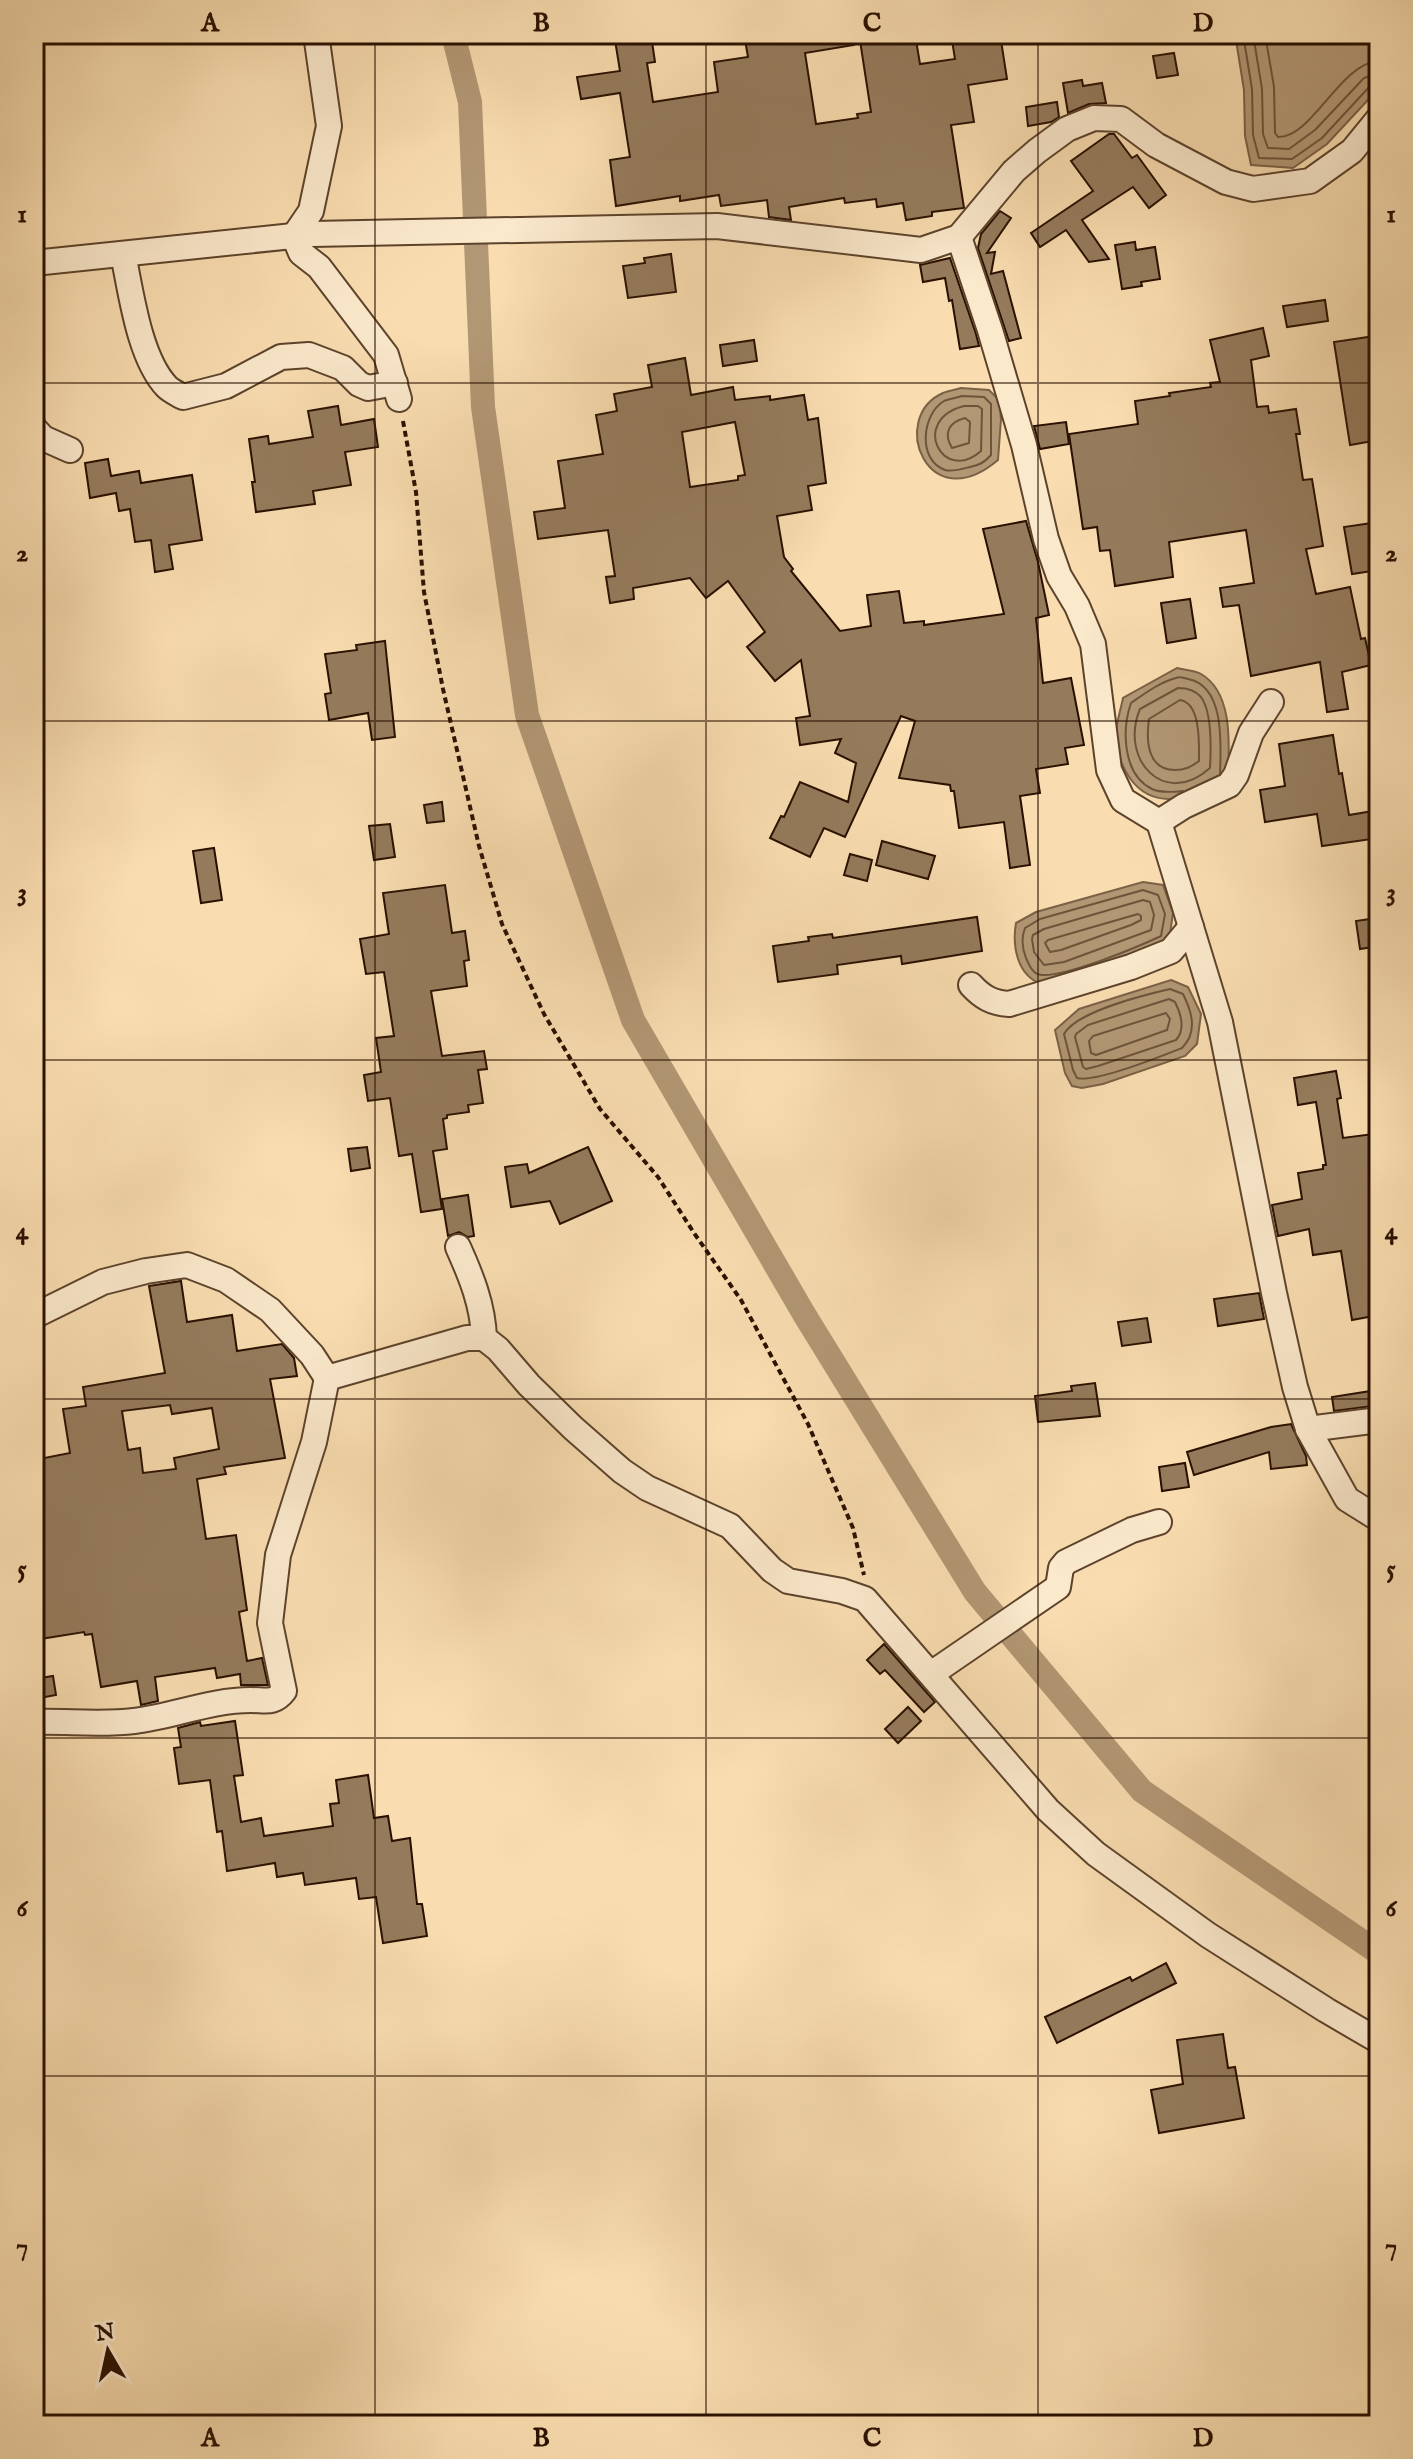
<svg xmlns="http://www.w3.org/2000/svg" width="1413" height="2459" viewBox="0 0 1413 2459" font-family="'IM FELL English',serif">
  <rect width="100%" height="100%" fill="#f9ddb0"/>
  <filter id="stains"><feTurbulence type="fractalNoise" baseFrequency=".0025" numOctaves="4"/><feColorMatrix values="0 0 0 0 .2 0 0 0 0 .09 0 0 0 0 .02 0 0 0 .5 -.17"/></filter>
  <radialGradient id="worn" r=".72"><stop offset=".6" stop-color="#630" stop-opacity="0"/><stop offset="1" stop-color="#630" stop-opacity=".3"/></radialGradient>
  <g fill="#b29774" stroke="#7b6146" stroke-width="2">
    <polygon points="1235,34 1375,34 1379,48 1379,88 1327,144 1293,168 1251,165 1245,136 1244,90"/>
    <path d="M 961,388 L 989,390 L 999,400 L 1001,419 L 998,460 C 927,520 888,417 943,393 C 948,391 955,390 961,388 Z"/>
    <path d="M 1177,668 C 1184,670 1195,670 1201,674 C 1234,693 1229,747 1228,779 C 1213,785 1185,800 1169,799 C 1135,799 1117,766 1116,734 C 1116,723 1121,709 1123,698 Z"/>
    <path d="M 1143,882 L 1163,885 L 1173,913 L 1169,941 L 1143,953 L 1041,984 C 1017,975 1012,946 1016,923 L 1036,912 Z"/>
    <polygon points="1171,980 1188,987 1201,1014 1197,1044 1185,1056 1103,1084 1082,1088 1072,1086 1065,1073 1055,1030 1079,1009"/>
  </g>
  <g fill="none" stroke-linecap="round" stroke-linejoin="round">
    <g stroke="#6e543a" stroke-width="2">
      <polyline points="1243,34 1252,89 1253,135 1259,158 1292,159 1322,138 1371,85 1379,83"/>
      <polyline points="1253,34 1262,89 1263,134 1268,148 1289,149 1315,130 1364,78 1379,73"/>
      <path d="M 1265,34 L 1274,87 L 1275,133 L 1278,137 C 1312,138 1340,63 1379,61"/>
      <path d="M 962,396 L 984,397 L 991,404 L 991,455 C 984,463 979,465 970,467 C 962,469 952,472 945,470 C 917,460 922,414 944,401 C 949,399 956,398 962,396 Z"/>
      <path d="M 964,406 L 978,406 L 982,409 L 981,451 C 943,485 909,420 964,406 Z"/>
      <path d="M 965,418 L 970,422 L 969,443 L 952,448 C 943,433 949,422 965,418 Z"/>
      <path d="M 1178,688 C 1187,688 1195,690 1201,697 C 1212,712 1211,750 1210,768 C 1164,809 1119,759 1140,709 Z"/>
      <path d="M 1180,700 C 1201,703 1199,744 1199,761 C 1191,767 1185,770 1175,770 C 1147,770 1146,740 1149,719 Z"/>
      <path d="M 1183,791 C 1174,792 1160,793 1152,789 C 1122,774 1122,729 1131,703 C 1144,694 1160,682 1176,678 C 1180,676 1183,678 1188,679 C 1225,686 1221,744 1220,773"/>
      <path d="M 1143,890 L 1158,895 L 1165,914 L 1161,936 C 1138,947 1065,977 1042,975 C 1033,975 1029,965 1026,958 C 1022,948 1021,938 1025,928 L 1040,919 Z"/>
      <polygon points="1143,900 1150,902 1154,915 1151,930 1064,962 1044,965 1034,952 1032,939 1033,935 1044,929"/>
      <polygon points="1138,914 1141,916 1141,920 1131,925 1061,950 1050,952 1045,943 1048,940"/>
      <path d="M 1170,989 L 1183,994 C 1192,1012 1198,1032 1182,1048 C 1162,1056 1095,1083 1077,1078 L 1073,1070 L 1064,1034 C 1076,1012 1144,995 1170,989 Z"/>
      <path d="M 1169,999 L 1175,1002 C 1181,1014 1186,1029 1176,1040 L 1098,1066 L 1086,1069 L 1083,1067 L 1075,1037 L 1076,1034 L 1088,1025 Z"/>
      <polygon points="1166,1013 1170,1019 1167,1030 1096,1055 1091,1053 1089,1041 1093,1036"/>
    </g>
    <polyline stroke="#b29774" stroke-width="24" points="453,34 470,102 483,407 527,715 633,1020 804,1314 975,1592 1142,1791 1379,1953"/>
  </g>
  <g fill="#957b5c" stroke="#291000" stroke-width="2" fill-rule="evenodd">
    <polygon points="744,34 853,34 854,45 805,53 816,124 858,118 857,114 871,112 859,34 915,34 920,64 955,59 951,34 1000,34 1007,79 968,85 974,122 951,125 964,208 932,212 932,216 906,220 903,203 877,207 876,199 845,203 844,198 789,207 791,220 769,217 767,200 721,206 719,195 680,201 680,196 616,206 610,160 630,157 620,93 581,99 577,77 620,71 615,40 651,35 655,62 647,63 653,102 718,92 714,62 748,57"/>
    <polygon points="1174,53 1178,75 1157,78 1153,56"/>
    <polygon points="1082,80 1083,86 1102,83 1106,103 1089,104 1068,113 1063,83"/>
    <polygon points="1057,102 1059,117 1051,122 1028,126 1026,107"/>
    <polygon points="1109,134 1114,134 1132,158 1137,155 1166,195 1149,208 1133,187 1082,220 1109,259 1089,262 1066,230 1040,247 1031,233 1093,191 1071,161"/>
    <polygon points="1000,211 1011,218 987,253 995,252 991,274 1003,271 1021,338 1009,341 978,248 981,234"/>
    <polygon points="1135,242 1136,250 1155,247 1160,279 1141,282 1142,286 1122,289 1115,245"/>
    <polygon points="671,254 676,292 628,298 623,266 645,263 644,258"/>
    <polygon points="950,258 976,334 979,346 960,349 952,300 949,301 945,278 923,282 920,265"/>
    <polygon points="1325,300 1328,321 1287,327 1283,306"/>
    <polygon points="1263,328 1269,356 1251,360 1257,407 1268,406 1269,413 1296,409 1300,434 1296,434 1303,480 1312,479 1323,546 1306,549 1316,594 1350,587 1361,639 1365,638 1371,665 1342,672 1348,709 1327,712 1320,662 1251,676 1239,605 1223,607 1220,588 1254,583 1246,530 1169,542 1173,577 1115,586 1110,550 1100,551 1097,527 1083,529 1069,434 1138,424 1135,401 1170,396 1169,393 1211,387 1210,383 1220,382 1210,340"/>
    <polygon points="1375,336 1379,362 1379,440 1350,445 1334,342"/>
    <polygon points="754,340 757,361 723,366 720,345"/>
    <path d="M 685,358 L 691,395 L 733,387 L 735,400 L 770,396 L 770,400 L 804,395 L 808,420 L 818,418 L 826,483 L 808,486 L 812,510 L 777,516 L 784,557 L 793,569 L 791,571 L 840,631 L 871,626 L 867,595 L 899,591 L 904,623 L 924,621 L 924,625 L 1004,614 L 983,529 L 1026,521 L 1038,562 L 1049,615 L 1036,618 L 1043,683 L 1071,678 L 1084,745 L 1065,748 L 1068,764 L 1036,769 L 1040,793 L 1020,796 L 1030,865 L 1010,868 L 1004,822 L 959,828 L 954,791 L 951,791 L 950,785 L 899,778 L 915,721 L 901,716 L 845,837 L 824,828 L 810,857 L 770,838 L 781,816 L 784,817 L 800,782 L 848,802 L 856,763 L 835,753 L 841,739 L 800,745 L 796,718 L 810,716 L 801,660 L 775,681 L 747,647 L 765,632 L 728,581 L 706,598 L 690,578 L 633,588 L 634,599 L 610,603 L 606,577 L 615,576 L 608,530 L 538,539 L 534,512 L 565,508 L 558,461 L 603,454 L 596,415 L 617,411 L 614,394 L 652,387 L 648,365 ZM 735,422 L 745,475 L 738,476 L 738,480 L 690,487 L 682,432 Z"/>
    <polygon points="338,406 341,425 374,419 378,447 345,452 351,485 313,491 315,504 256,512 252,482 255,482 249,439 268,436 269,444 313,437 308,411"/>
    <polygon points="1066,422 1069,444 1040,449 1034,426"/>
    <polygon points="108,459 111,476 139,471 141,483 192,475 202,540 169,545 173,569 155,572 151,540 135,542 130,509 119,511 116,493 90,498 85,463"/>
    <polygon points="1379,522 1379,570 1352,574 1344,527"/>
    <polygon points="1190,599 1196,638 1167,643 1161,603"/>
    <polygon points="385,641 395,737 372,740 368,713 329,720 325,694 331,693 325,654 357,650 356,645"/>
    <polygon points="1333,735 1339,774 1342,773 1349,815 1379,810 1379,838 1322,846 1317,814 1265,822 1260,790 1285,786 1279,744"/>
    <polygon points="442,802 444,821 427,823 424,805"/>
    <polygon points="390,824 395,857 374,860 369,826"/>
    <polygon points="882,841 935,856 928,879 876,865"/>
    <polygon points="214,848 222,900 201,903 193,851"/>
    <polygon points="850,854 872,860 867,881 844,875"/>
    <polygon points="445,885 452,933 465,931 469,960 464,961 467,986 431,991 442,1056 484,1051 487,1069 478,1070 483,1103 468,1105 469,1112 447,1115 447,1118 443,1119 447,1149 433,1151 442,1209 421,1212 412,1154 399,1156 390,1098 368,1101 364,1075 381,1072 376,1038 394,1036 384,972 366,974 360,939 389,934 383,893"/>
    <polygon points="977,917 982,951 902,964 901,956 837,965 838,974 778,982 773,946 809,941 808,937 832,934 833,938"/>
    <polygon points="1377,918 1379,946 1360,949 1356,921"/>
    <polygon points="1336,1071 1341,1098 1337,1099 1343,1138 1373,1134 1379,1172 1379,1212 1374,1212 1379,1240 1379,1296 1370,1298 1374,1316 1352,1320 1341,1251 1313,1255 1309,1229 1278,1236 1272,1205 1302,1199 1298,1173 1323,1169 1323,1165 1326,1165 1316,1102 1298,1105 1294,1078"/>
    <polygon points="367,1147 370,1168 351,1171 348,1149"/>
    <polygon points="588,1147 612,1201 560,1224 550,1201 511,1207 505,1167 527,1164 529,1173"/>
    <polygon points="468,1195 474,1236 468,1237 459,1232 448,1236 442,1199"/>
    <path d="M 181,1281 L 187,1322 L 232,1315 L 237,1351 L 282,1344 L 294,1358 L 297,1376 L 270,1379 L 285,1458 L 224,1467 L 226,1474 L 197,1479 L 206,1539 L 236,1535 L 247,1610 L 239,1612 L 247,1661 L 262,1658 L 268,1685 L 241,1685 L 240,1674 L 217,1678 L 215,1668 L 155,1677 L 158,1701 L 141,1705 L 137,1681 L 101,1687 L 92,1634 L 85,1635 L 84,1632 L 34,1640 L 34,1460 L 70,1453 L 63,1409 L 86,1406 L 83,1387 L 165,1373 L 149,1286 ZM 170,1405 L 172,1414 L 212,1408 L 219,1449 L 174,1458 L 176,1469 L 143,1473 L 140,1448 L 128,1450 L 122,1411 Z"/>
    <polygon points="1259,1293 1264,1319 1218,1326 1214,1299"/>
    <polygon points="1147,1318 1151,1342 1122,1346 1118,1322"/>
    <polygon points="1095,1383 1100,1416 1038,1422 1035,1396 1072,1391 1071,1386"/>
    <polygon points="1371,1391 1373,1406 1334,1411 1332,1397"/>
    <polygon points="1291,1424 1306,1456 1307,1465 1271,1469 1269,1452 1194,1475 1187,1452 1271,1427"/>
    <polygon points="1185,1463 1189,1487 1162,1491 1159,1467"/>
    <polygon points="884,1644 935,1702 924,1712 885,1670 880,1674 867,1660"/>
    <polygon points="53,1676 56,1695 34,1699 34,1679"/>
    <polygon points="908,1707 921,1721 898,1743 885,1729"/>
    <polygon points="235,1721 243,1775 234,1776 241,1822 261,1818 264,1836 333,1826 330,1804 339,1803 336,1780 368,1775 374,1818 388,1816 392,1841 410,1838 417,1904 422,1904 427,1936 383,1943 376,1897 359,1899 356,1878 305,1885 303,1873 277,1877 275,1863 227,1871 222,1831 217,1832 210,1780 179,1784 174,1748 181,1747 178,1728 200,1722 201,1726"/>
    <polygon points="1166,1963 1176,1983 1057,2043 1045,2017 1130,1977 1132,1981"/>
    <polygon points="1223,2034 1228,2068 1235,2067 1244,2118 1159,2133 1151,2090 1183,2084 1177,2040"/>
  </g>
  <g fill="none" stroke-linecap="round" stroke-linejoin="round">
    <g stroke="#5d432c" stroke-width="28">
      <g id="minor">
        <polyline points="316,34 329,126 311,211 294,236 301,253 319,267 386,355 399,399"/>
        <polyline points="959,237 990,330 1024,445 1046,539 1059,576 1077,606 1093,644 1109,770 1123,800 1159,822 1220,1022 1274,1293 1295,1387 1308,1429 1347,1499 1379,1519"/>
        <path d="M 123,254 C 131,292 139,358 167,387 C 171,391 178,394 183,397 L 226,386 L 281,357 L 309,355 L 343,368 L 359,384 L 368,388 L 395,383"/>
        <polyline points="34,263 312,234 717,226 921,250 959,237 1014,171 1037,151 1067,129 1094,118 1121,119 1156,145 1226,182 1253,189 1310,181 1352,151 1379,118"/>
        <polyline points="34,428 43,438 70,450"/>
        <polyline points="1159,822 1184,806 1229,785 1236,775 1251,733 1271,702"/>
        <path d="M 971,985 C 982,997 992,1003 1009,1004 L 1131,967 L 1171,951 L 1191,927"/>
        <path d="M 458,1247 C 471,1276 483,1305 484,1338"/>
        <polyline points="34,1316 103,1282 146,1271 187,1265 226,1280 270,1310 312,1355 327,1378 467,1338 484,1338 498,1349 529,1385 573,1428 622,1471 647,1488 730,1526 772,1570 788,1581 842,1591 865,1599 1048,1810 1096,1854 1208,1935 1326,2010 1379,2041"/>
        <polyline points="1308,1429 1379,1420"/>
        <polyline points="931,1674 1058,1587 1061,1568 1066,1562 1132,1530 1159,1522"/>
        <path d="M 34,1722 C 67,1721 102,1725 134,1721 C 174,1716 211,1700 251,1700 C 266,1700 274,1704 284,1691 L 270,1623 L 278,1555 L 314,1442 L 327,1378"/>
      </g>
    </g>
    <polyline stroke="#291000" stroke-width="4" stroke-dasharray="6 4" stroke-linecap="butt" points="403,421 416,492 424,592 443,689 479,846 502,924 544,1014 600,1109 658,1177 694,1233 741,1300 808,1424 853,1528 864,1575"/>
    <use href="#minor" stroke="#fbe9cc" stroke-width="24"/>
  </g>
  <path fill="none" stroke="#291000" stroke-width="2" stroke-opacity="0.55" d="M 375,34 L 375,2425M 706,34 L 706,2425M 1038,34 L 1038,2425M 34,383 L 1379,383M 34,721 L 1379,721M 34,1060 L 1379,1060M 34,1399 L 1379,1399M 34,1738 L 1379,1738M 34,2076 L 1379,2076"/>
  <rect width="1413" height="2459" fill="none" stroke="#f9ddb0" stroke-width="88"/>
  <g transform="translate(108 2351) rotate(351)" stroke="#fbe9cc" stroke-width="6" paint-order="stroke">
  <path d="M0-6L14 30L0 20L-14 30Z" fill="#291000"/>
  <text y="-12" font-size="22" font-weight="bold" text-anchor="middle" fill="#291000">N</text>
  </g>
  <rect x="44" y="44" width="1325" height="2371" fill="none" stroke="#291000" stroke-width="3"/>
  <g font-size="26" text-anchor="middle" font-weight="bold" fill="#291000">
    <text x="210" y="31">A</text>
    <text x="541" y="31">B</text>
    <text x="872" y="31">C</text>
    <text x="1203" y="31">D</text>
    <text x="22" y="222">1</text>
    <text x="1391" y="222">1</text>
    <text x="22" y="561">2</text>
    <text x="1391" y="561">2</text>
    <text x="22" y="900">3</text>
    <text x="1391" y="900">3</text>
    <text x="22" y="1239">4</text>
    <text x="1391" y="1239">4</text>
    <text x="22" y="1577">5</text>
    <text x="1391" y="1577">5</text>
    <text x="22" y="1916">6</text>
    <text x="1391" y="1916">6</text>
    <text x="22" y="2255">7</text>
    <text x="1391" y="2255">7</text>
    <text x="210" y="2446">A</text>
    <text x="541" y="2446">B</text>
    <text x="872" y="2446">C</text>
    <text x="1203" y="2446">D</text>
  </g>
  <rect width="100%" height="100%" filter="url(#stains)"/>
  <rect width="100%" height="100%" fill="url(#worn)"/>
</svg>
